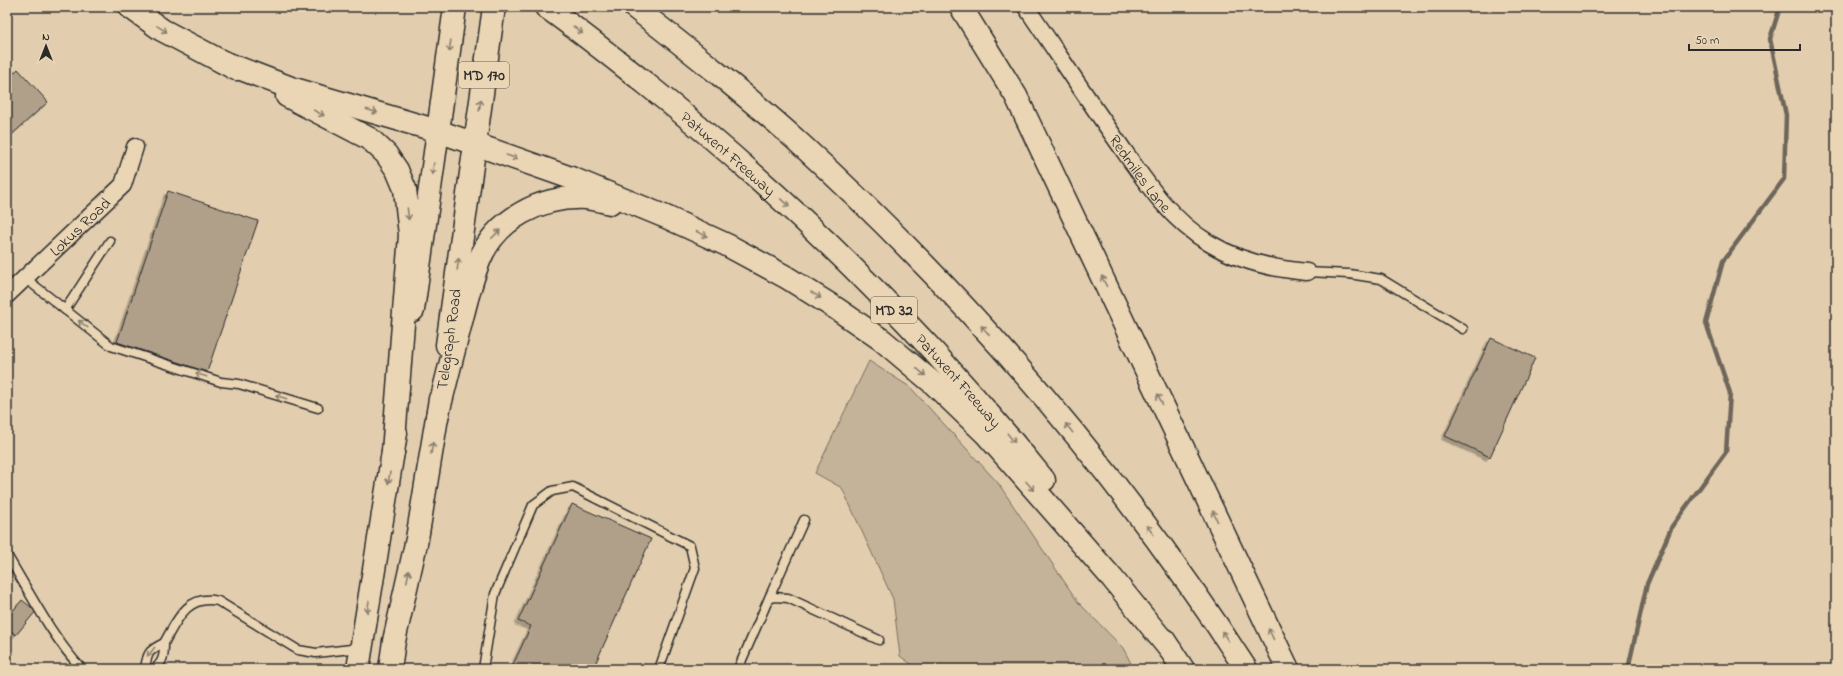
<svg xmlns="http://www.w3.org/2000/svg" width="1843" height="676" viewBox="0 0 1843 676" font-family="'Indie Flower',sans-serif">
  <defs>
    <filter id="shadow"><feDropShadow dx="-3.5" dy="3.5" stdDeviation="0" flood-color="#0004"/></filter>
  </defs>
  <rect width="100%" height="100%" fill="#e2ceaf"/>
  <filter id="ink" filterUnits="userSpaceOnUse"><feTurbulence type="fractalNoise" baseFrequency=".025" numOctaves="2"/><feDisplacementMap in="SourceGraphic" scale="8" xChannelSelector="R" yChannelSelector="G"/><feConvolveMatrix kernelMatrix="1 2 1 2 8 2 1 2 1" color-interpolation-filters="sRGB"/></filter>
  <g filter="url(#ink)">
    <polygon fill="#c4b399" stroke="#786f62" points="869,361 910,387 998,483 1078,602 1123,648 1134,669 918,669 900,656 893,599 842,488 815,473"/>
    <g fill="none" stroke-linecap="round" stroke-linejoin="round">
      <polyline stroke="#6e665a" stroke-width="4.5" points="1628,669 1647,584 1672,526 1726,452 1730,393 1706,323 1723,261 1784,179 1786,115 1770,39 1780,7"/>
    </g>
    <g fill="#b0a08a" stroke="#2b2b2b" filter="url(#shadow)">
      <polygon points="18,69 48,102 7,139 7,79"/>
      <polygon points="168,191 258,221 207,372 117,342"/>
      <polygon points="1491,338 1535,358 1490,457 1445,436"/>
      <polygon points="572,504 651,539 593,669 516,669 512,667 531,626 518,621"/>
      <polygon points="22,600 36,611 16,635 7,628 7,618"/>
    </g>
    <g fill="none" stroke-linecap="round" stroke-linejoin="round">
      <g stroke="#2b2b2b" stroke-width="11">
        <g id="lane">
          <polyline points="1307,272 1349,274 1381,279 1463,329"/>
          <polyline points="25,278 111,346 221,382 239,384 318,408"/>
          <polyline points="65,310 110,241"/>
          <path d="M 7,555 C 30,593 51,636 82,669"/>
          <polyline points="769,598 804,520"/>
          <path d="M 164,643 C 177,620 187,594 218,601 L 298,650 L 316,653 L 360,648"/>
          <path d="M 145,669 C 147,653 149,650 164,643 C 164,654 164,662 154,669"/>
          <polyline points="483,669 495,594 533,505 552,491 573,487 690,546 695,568 659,669"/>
          <polyline points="738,669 769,598 775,597 788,598 879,640"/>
        </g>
      </g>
      <g stroke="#2b2b2b" stroke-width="19">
        <g id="street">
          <path id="s1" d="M 1026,7 C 1056,51 1084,94 1115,138 C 1142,176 1167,218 1209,243 C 1239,261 1272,269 1307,272"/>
          <path id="s2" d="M 7,295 L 123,185 L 135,147"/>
        </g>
      </g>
      <g stroke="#2b2b2b" stroke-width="25">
        <g id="secondary">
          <polyline points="413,310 438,131"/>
          <polyline points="447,345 475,144"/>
          <polyline points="358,669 396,433"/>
          <polyline points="390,669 394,641 417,539 440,399"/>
        </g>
      </g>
      <g stroke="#2b2b2b" stroke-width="25">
        <g id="primary">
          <polyline points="438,131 455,7"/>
          <polyline points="475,144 494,7"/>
        </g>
      </g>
      <g stroke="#2b2b2b" stroke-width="25">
        <g id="highway">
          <polyline points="130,7 162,30 236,69"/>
          <path id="s3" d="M 546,7 C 580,31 612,57 645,83 C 792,200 926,333 1044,480"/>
          <path d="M 634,7 C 689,50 744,93 796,140 C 967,296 1120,474 1246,669"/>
          <polyline points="961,7 1016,96 1288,669"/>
          <polyline points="223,62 291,88 438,131 571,178 666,217 727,245 786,277 837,309 882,340 934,384 986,434 1112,578 1172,652"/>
          <polyline points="287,96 370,139 386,154 397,170 405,189 410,235 393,452"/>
          <path d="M 437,417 C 445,385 453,354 461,322 C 466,302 471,281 479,261 C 496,218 542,196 586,198 C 594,199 603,201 610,203"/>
          <polyline points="1164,640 1183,669"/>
        </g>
      </g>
      <use href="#lane" stroke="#ead5b4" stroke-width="8"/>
      <use href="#street" stroke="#ead5b4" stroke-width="16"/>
      <use href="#secondary" stroke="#ead5b4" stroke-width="22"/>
      <use href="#primary" stroke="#ead5b4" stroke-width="22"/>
      <use href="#highway" stroke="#ead5b4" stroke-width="22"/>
    </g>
    <defs><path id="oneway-shaft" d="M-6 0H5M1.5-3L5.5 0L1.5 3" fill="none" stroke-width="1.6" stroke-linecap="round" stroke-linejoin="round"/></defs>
    <g stroke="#8a8070">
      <use href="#oneway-shaft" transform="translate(162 29) rotate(32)"/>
      <use href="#oneway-shaft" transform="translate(578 30) rotate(38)"/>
      <use href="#oneway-shaft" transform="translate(450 46) rotate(98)"/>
      <use href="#oneway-shaft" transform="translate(480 105) rotate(-82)"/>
      <use href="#oneway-shaft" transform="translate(372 111) rotate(16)"/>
      <use href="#oneway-shaft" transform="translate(319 113) rotate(28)"/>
      <use href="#oneway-shaft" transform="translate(512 157) rotate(19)"/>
      <use href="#oneway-shaft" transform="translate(433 169) rotate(98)"/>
      <use href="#oneway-shaft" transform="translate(785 203) rotate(43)"/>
      <use href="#oneway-shaft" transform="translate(408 214) rotate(84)"/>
      <use href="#oneway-shaft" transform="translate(496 234) rotate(-46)"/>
      <use href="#oneway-shaft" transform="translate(702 234) rotate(25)"/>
      <use href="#oneway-shaft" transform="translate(458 264) rotate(-82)"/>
      <use href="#oneway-shaft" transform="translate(1104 281) rotate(-115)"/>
      <use href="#oneway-shaft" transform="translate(816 295) rotate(32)"/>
      <use href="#oneway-shaft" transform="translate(83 324) rotate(-142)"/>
      <use href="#oneway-shaft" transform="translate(985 330) rotate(-132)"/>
      <use href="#oneway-shaft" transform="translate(921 372) rotate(40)"/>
      <use href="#oneway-shaft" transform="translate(201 375) rotate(-162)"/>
      <use href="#oneway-shaft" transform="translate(281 397) rotate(-163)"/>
      <use href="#oneway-shaft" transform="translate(1160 399) rotate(-115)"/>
      <use href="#oneway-shaft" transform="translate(1069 428) rotate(-129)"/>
      <use href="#oneway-shaft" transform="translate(1011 438) rotate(51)"/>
      <use href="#oneway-shaft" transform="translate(432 448) rotate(-80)"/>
      <use href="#oneway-shaft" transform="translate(389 478) rotate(99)"/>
      <use href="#oneway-shaft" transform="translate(1030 486) rotate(49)"/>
      <use href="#oneway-shaft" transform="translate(1215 516) rotate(-115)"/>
      <use href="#oneway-shaft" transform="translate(1150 530) rotate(-128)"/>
      <use href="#oneway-shaft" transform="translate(408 576) rotate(-78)"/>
      <use href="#oneway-shaft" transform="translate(368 607) rotate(99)"/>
      <use href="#oneway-shaft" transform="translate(1271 634) rotate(-115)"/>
      <use href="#oneway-shaft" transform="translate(1225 636) rotate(-123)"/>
      <use href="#oneway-shaft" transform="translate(151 652) rotate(128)"/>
    </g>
  </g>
  <g text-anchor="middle" stroke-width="3" stroke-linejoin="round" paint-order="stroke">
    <g fill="#ead5b4" stroke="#645e54" stroke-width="1">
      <rect x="459" y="62" width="50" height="26" rx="3"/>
      <rect x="871" y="297" width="46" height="26" rx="3"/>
    </g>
    <g font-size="15" font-weight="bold" fill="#2b2b2b">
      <text x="484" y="80">MD 170</text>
      <text x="894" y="315">MD 32</text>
    </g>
    <g font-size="16" fill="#2b2b2b" stroke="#ead5b4">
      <text dy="6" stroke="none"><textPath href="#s3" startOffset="234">Patuxent Freeway</textPath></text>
      <text dy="6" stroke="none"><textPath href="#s1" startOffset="202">Redmiles Lane</textPath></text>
      <text dy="6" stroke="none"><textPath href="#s2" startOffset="100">Lokus Road</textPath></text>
      <text transform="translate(448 339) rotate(-82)" y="6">Telegraph Road</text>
      <text dy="6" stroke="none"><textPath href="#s3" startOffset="558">Patuxent Freeway</textPath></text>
    </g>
  </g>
  <rect width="1843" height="676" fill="none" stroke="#ead5b4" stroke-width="24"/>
  <rect x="12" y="12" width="1819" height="652" fill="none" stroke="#2b2b2b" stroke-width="1.5" filter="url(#ink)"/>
  <g transform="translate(46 46)" stroke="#ead5b4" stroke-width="3" paint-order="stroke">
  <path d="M0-3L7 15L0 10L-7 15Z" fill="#2b2b2b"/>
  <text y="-6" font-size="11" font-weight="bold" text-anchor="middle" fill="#2b2b2b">N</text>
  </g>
  <path d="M1689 44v6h111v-6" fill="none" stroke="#2b2b2b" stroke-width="2"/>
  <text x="1695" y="44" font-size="12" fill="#2b2b2b" stroke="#ead5b4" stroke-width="3" paint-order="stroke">50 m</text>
</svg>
